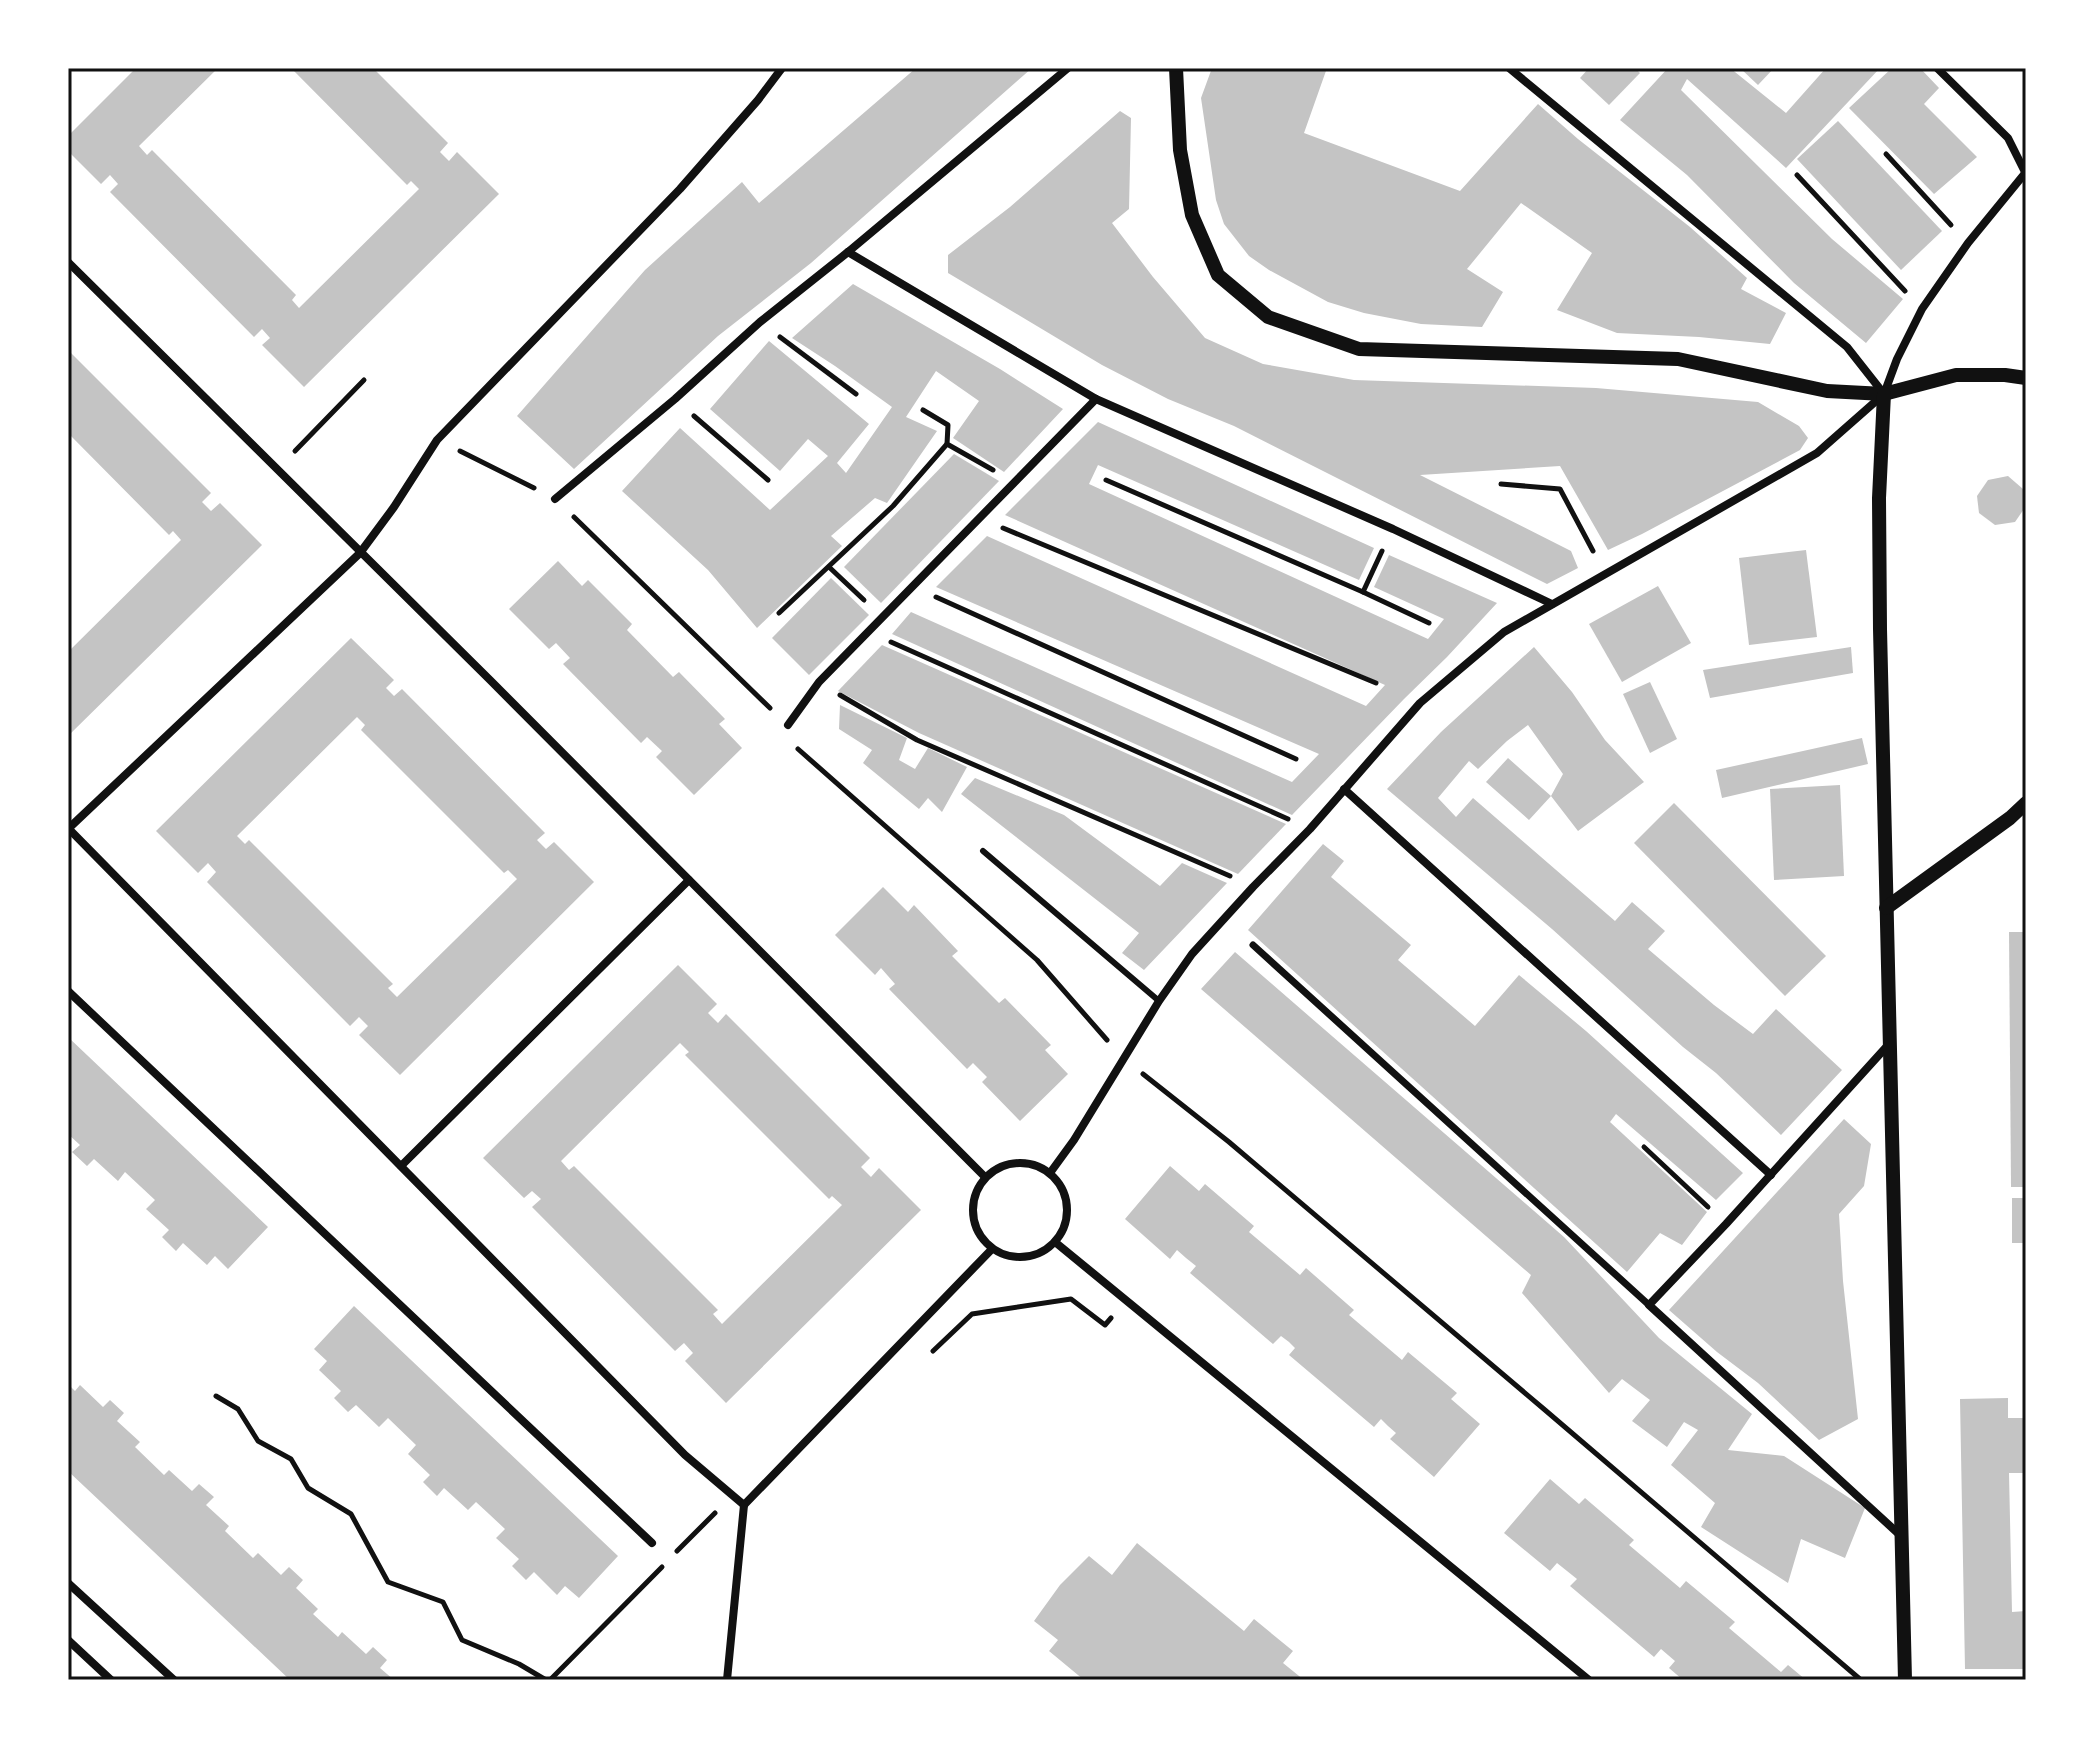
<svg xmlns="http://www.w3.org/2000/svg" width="2094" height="1748" viewBox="0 0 2094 1748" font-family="Lato,sans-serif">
  <rect width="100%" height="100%" fill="#fff"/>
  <g fill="#c4c4c4" fill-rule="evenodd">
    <polygon points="136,68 218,68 139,146 147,155 152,150 296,295 292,300 299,308 419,189 411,181 407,185 291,68 373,68 448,143 440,152 449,161 457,152 499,194 304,387 262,345 270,338 262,329 254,337 110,192 118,184 110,175 101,184 68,151 68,136"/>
    <polygon points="916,68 1032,68 811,263 718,336 574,469 517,416 645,270 742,182 759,203"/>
    <polygon points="1212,68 1327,68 1304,133 1460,191 1538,104 1578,139 1690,227 1747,278 1741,289 1786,313 1770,344 1699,337 1617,333 1557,310 1592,253 1521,203 1467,269 1503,292 1482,327 1421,324 1364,313 1328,302 1269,270 1249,256 1224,224 1216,200 1201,98"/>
    <polygon points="1589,68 1635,68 1640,73 1609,105 1580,78"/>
    <polygon points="1668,68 1730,68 1786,113 1826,68 1880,68 1786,168 1687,79 1681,90 1832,239 1903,299 1866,343 1794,283 1687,175 1620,120"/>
    <polygon points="1740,68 1774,68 1758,85"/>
    <polygon points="1892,68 1920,68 1939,88 1924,104 1977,157 1934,194 1849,108"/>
    <polygon points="1120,111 1131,118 1129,209 1112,223 1153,277 1205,338 1263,364 1354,380 1596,388 1758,402 1799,426 1808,438 1800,450 1642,534 1608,550 1560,466 1420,475 1571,551 1578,568 1547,584 1234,426 1168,399 1102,365 948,273 948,255 1010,207"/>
    <polygon points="1838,121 1942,231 1901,270 1797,159"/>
    <polygon points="853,284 1000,369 1063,409 1004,472 953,438 979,401 936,371 906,417 937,431 887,503 875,498 831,536 842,546 757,628 708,570 622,491 680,428 770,510 828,456 808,439 780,471 710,409 769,341 869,424 837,463 846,473 892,407 835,366 792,338"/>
    <polygon points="68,350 211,493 202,502 211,511 220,503 262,545 68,736 68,652 181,540 173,531 169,535 68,433"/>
    <polygon points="1098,422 1374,548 1359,580 1098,465 1089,484 1428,639 1444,619 1374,587 1389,555 1497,603 1447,657 1404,699 1292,815 892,634 911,612 1292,782 1319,754 936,587 987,536 1366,706 1385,685 1005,515"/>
    <polygon points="954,454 999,481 881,603 844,567"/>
    <polygon points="2008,476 2023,489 2026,506 2015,522 1995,525 1979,513 1977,496 1988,480"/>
    <polygon points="1806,550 1817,637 1749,645 1739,558"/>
    <polygon points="558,561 582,586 588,580 632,624 627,630 673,677 679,672 725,719 719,724 742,748 694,795 656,757 662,751 647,737 641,743 563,664 570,658 556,643 549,649 509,609"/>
    <polygon points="831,578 869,615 809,675 772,638"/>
    <polygon points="1658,586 1691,643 1622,682 1589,624"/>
    <path d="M 351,638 L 394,680 L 386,688 L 394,696 L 402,689 L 545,833 L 537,840 L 546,849 L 554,842 L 594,882 L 400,1075 L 359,1035 L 368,1026 L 359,1017 L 350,1026 L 207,882 L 216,872 L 208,863 L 198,873 L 156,831 ZM 357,717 L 365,725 L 361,730 L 504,873 L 508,870 L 517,879 L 397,997 L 388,988 L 393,984 L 249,840 L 245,844 L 237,836 Z"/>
    <polygon points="882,645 1286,824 1238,874 919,733 838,691"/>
    <polygon points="1534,647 1572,692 1605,740 1644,782 1578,831 1551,796 1529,820 1486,782 1508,758 1551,796 1563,774 1528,725 1507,741 1478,769 1469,761 1438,798 1456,817 1473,798 1615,921 1632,902 1665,931 1648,949 1714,1005 1753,1034 1776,1009 1842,1070 1781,1135 1716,1073 1683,1047 1552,929 1387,789 1441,732"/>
    <polygon points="1851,647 1853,673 1710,698 1703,670"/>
    <polygon points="1650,682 1677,739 1650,753 1623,694"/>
    <polygon points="840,705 907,738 899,760 915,769 928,748 967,767 942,812 928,798 919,809 863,763 872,750 839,729"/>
    <polygon points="1862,738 1868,764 1722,798 1716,770"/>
    <polygon points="975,778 1064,815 1160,886 1182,863 1227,883 1144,970 1122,953 1139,933 961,794"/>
    <polygon points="1840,785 1844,876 1774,880 1770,789"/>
    <polygon points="1674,803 1826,956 1785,996 1634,843"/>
    <polygon points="1323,844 1344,861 1331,877 1411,945 1398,960 1475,1026 1519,975 1586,1031 1743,1173 1716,1200 1616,1114 1610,1122 1707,1212 1682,1245 1660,1233 1627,1272 1248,930"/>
    <polygon points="883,887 908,912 914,905 958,951 952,956 999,1003 1005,998 1051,1045 1045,1050 1068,1074 1020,1121 982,1082 987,1077 973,1063 967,1069 889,989 895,984 881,968 875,975 835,935"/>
    <polygon points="2009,932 2026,932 2026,1187 2011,1187"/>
    <polygon points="1235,952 1564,1237 1659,1338 1752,1414 1728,1450 1784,1456 1865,1508 1845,1558 1801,1539 1788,1583 1701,1527 1715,1503 1671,1465 1698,1430 1684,1422 1667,1447 1632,1421 1650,1400 1622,1379 1609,1393 1522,1293 1531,1275 1201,989"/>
    <path d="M 678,965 L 717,1004 L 708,1013 L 718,1023 L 726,1014 L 870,1158 L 861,1167 L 871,1177 L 879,1168 L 921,1210 L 726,1403 L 685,1361 L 693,1353 L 684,1343 L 675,1351 L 532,1207 L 541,1199 L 532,1191 L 524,1198 L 483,1158 ZM 680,1043 L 689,1052 L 685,1055 L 829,1199 L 832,1196 L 842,1205 L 722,1324 L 713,1314 L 718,1310 L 574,1166 L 569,1170 L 561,1161 Z"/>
    <polygon points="68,1037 268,1227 228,1269 215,1256 207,1265 183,1243 176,1251 162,1237 169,1230 146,1209 155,1200 125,1172 118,1181 94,1159 87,1166 72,1152 80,1145 68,1134"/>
    <polygon points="1844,1119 1871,1144 1864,1186 1839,1214 1843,1281 1858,1419 1819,1440 1758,1383 1717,1352 1669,1310"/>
    <polygon points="1170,1166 1199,1191 1205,1184 1254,1226 1249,1232 1300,1275 1306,1268 1354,1310 1349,1315 1402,1360 1408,1352 1457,1393 1451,1399 1480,1424 1434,1477 1390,1439 1396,1433 1388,1426 1381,1419 1374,1427 1289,1355 1295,1348 1289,1342 1281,1336 1273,1344 1190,1273 1196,1266 1186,1258 1177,1250 1170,1259 1125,1219"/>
    <rect x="2012" y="1198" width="14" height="45"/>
    <polygon points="354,1306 618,1556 579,1598 565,1586 557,1595 534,1572 526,1580 512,1566 519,1559 496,1538 505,1529 489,1514 476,1502 468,1510 444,1488 437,1496 423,1482 430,1475 408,1454 416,1445 388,1418 379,1427 356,1405 348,1412 334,1398 341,1391 319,1370 327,1361 314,1349"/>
    <polygon points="68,1384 75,1391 80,1385 103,1407 110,1400 124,1413 117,1421 140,1442 135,1447 164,1475 169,1470 192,1491 199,1484 214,1497 206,1505 229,1526 225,1531 253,1558 258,1553 281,1575 289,1567 303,1580 296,1588 318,1609 313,1614 338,1637 342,1632 366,1654 373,1647 387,1660 380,1668 394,1680 290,1680 68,1471"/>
    <polygon points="2008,1398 2008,1418 2026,1418 2026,1473 2009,1473 2012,1612 2026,1611 2026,1669 1965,1669 1960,1399"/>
    <polygon points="1550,1479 1579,1504 1585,1498 1634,1540 1629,1545 1680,1588 1686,1581 1735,1622 1729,1628 1781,1672 1788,1665 1806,1680 1683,1680 1669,1668 1675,1661 1661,1649 1654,1657 1570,1586 1577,1579 1557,1563 1550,1571 1504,1533"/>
    <polygon points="1137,1543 1244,1631 1254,1619 1293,1651 1283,1663 1304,1680 1084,1680 1049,1651 1058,1640 1034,1621 1060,1585 1089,1556 1112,1575"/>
  </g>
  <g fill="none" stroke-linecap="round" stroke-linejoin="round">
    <g stroke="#111" stroke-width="5">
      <polyline points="1886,154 1951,225"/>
      <polyline points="1797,175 1905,291"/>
      <polyline points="780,337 856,394"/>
      <polyline points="923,410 948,425 947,444 993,470"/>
      <polyline points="694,416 768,480"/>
      <polyline points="295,451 364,380"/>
      <polyline points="460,451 534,488"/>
      <polyline points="1106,480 1363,592 1429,623"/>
      <polyline points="1501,484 1560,489 1593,551"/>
      <polyline points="574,517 770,708"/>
      <polyline points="1003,528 1376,683"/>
      <polyline points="829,567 864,600"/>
      <polyline points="1363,592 1382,551"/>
      <polyline points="936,597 1296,759"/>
      <polyline points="779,613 893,506 947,444"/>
      <polyline points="891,642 1288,819"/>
      <polyline points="840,695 917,740 1230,876"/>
      <polyline points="798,749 1037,960 1107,1040"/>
      <polyline points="1143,1074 1229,1142 1545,1410 1861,1680"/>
      <polyline points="1644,1147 1708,1207"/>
      <polyline points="933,1351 972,1314 1071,1299 1105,1325 1111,1318"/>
      <polyline points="216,1396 238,1409 258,1441 291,1459 308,1488 351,1514 388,1582 443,1602 462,1640 519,1664 546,1680"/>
      <polyline points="677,1551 715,1513"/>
      <polyline points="550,1680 662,1567"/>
    </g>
    <polyline stroke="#111" stroke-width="6" points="983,851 1159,1001"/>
    <polyline stroke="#111" stroke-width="7" points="1253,945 1649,1305"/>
    <g stroke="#111" stroke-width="8">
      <polyline points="1509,68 1847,347 1884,394"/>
      <polyline points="1937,68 2008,138 2026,174"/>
      <polyline points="848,252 1096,399 1393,529 1552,604"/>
      <polyline points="68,262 490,680 985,1177"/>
      <polyline points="555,499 675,399 760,322 848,252 1068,68"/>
      <polyline points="788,725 819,682 1096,399"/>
      <polyline points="1344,789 1771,1175"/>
      <polyline points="68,828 685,1455 744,1505"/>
      <polyline points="68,829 360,553 394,507 437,440 680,189 758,100 782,68"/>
      <polyline points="68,991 652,1543"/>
      <polyline points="1889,1044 1726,1224 1649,1305 1901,1536"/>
      <circle cx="1020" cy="1210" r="47"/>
      <polyline points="401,1166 689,880"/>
      <polyline points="1050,1173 1074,1140 1159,1001 1192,954 1253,887 1310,829 1420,703 1504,632 1817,453 1884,394 1897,359 1922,309 1968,243 2026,172"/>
      <polyline points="1055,1242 1589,1680"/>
      <polyline points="744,1505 992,1249"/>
      <polyline points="68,1583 174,1680"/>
      <polyline points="68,1640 111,1680"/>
      <polyline points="727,1680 744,1505"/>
    </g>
    <g stroke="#111" stroke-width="14">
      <polyline points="1176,68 1180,150 1192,215 1218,275 1268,317 1359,349 1678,359 1827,391 1884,394 1956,375 2005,375 2026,378"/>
      <polyline points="1884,394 1879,498 1880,629 1905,1680"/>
      <polyline points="1886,908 2010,818 2026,803"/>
    </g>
  </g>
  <rect width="2094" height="1748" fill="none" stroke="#ffffff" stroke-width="140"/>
  <rect x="70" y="70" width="1954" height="1608" fill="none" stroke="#111" stroke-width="3"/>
</svg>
